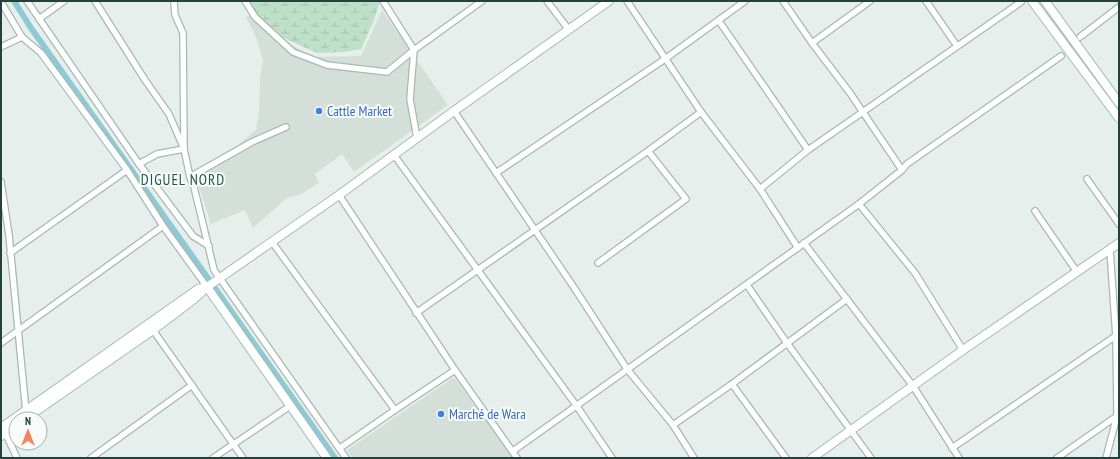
<svg xmlns="http://www.w3.org/2000/svg" width="1120" height="459" viewBox="0 0 1120 459" font-family="'PT Sans Narrow',sans-serif">
  <defs>
    <pattern id="wetland-marsh" width="20" height="14" patternUnits="userSpaceOnUse"><rect width="20" height="14" fill="#bfe0c8"/><path d="M1 5h8M5 5V1M11 12h8M15 12V8" fill="none" stroke="#a4c1ad"/></pattern>
  </defs>
  <rect width="100%" height="100%" fill="#e6efeb"/>
  <g fill="#d4dfda">
    <polygon points="382,10 448,105 354,172 342,154 315,174 319,183 299,195 287,198 253,228 245,210 211,224 194,171 239,144 256,130 259,112 260,78 263,60 257,40 246,17 256,12 280,38 312,57 361,56"/>
    <polygon points="454,377 513,458 352,458 347,450"/>
  </g>
  <polygon fill="url(#wetland-marsh)" points="247,1 380,1 374,20 361,49 344,52 317,53 284,38 259,16"/>
  <g fill="none" stroke-linecap="round" stroke-linejoin="round">
    <polyline stroke="#8ec9d4" stroke-width="6" points="14,1 31,28 335,458"/>
    <g stroke="#a8b8b2" stroke-width="8">
      <g id="street">
        <polyline points="27,1 139,164 193,236 209,246"/>
        <polyline points="95,1 145,80 169,114 184,149 190,177 194,187 214,270 346,458"/>
        <polyline points="174,1 175,15 183,33 184,147"/>
        <polyline points="245,1 255,17 293,52 327,65 387,72 414,50 383,1"/>
        <polyline points="547,1 569,30"/>
        <polyline points="627,1 701,112 760,189 798,248"/>
        <polyline points="783,1 812,43 850,93 902,170"/>
        <polyline points="926,1 957,46"/>
        <polyline points="1,2 22,37 41,53 127,170 163,226 207,287"/>
        <polyline points="39,19 64,1"/>
        <polyline points="719,21 808,150"/>
        <polyline points="1080,37 1119,7"/>
        <polyline points="812,43 870,1"/>
        <polyline points="1,47 22,37"/>
        <polyline points="454,111 573,286 627,369 673,425 694,458"/>
        <polyline points="417,138 410,99 414,50 482,1"/>
        <polyline points="394,155 576,405 612,458"/>
        <polyline points="139,164 157,154 184,149"/>
        <polyline points="496,173 665,59 745,1"/>
        <polyline points="190,177 252,142 286,127"/>
        <polyline points="1087,179 1119,224"/>
        <polyline points="1,182 9,235 26,412"/>
        <polyline points="760,189 808,150 1021,2"/>
        <polyline points="339,195 455,370 517,458"/>
        <polyline points="859,204 915,273 963,350"/>
        <polyline points="1035,211 1077,272"/>
        <polyline points="272,242 395,410"/>
        <polyline points="804,243 913,386 959,458"/>
        <polyline points="10,253 127,170"/>
        <polyline points="598,263 686,199 648,151"/>
        <polyline points="747,285 787,343 871,458"/>
        <polyline points="416,313 648,151 701,112"/>
        <polyline points="153,330 243,458"/>
        <polyline points="1,343 163,226"/>
        <polyline points="732,384 786,458"/>
        <polyline points="673,425 732,384 847,299"/>
        <polyline points="4,430 17,458"/>
        <polyline points="340,448 395,410 455,370"/>
        <polyline points="952,448 1117,335"/>
        <polyline points="513,451 859,204 902,170 907,164 1061,56"/>
        <polyline points="91,458 192,385"/>
        <polyline points="213,458 290,406"/>
        <polyline points="1057,458 1117,416"/>
        <polyline points="1106,458 1117,416 1116,337 1110,250"/>
      </g>
    </g>
    <g stroke="#a4bbb3" stroke-width="10">
      <g id="secondary">
        <polyline points="1032,1 1119,118"/>
        <polyline points="1045,1 1119,103"/>
        <polyline points="207,287 327,458"/>
        <polyline points="25,419 153,330 194,299 207,287 339,195 454,111 609,1"/>
        <polyline points="1,428 198,289 206,287"/>
        <polyline points="1,436 16,425"/>
        <polyline points="812,458 963,350 1119,243"/>
      </g>
    </g>
    <use href="#street" stroke="#fff" stroke-width="5.5"/>
    <use href="#secondary" stroke="#fff" stroke-width="8"/>
  </g>
  <g fill="#3f7fe0" stroke="#f7fbf9" stroke-width="1.5">
    <circle cx="319" cy="111" r="4"/>
    <circle cx="441" cy="414" r="4"/>
  </g>
  <g text-anchor="middle" stroke-width="4" stroke-linejoin="round" paint-order="stroke">
    <g font-size="14" fill="#366cbe" stroke="#f7fbf9" text-anchor="start">
      <text x="327" y="116">Cattle Market</text>
      <text x="449" y="419">Marché de Wara</text>
    </g>
    <g font-size="15" letter-spacing="1" fill="#1f5548" stroke="#f7fbf9">
      <text x="183" y="185">DIGUEL NORD</text>
    </g>
  </g>
  <rect width="1120" height="459" fill="none" stroke="#24423a" stroke-width="4"/>
  <g transform="translate(28 431)"><circle r="19" fill="#f7fbf9" stroke="#a3b1ad"/>
  <path d="M0-3L7 15L0 10L-7 15Z" fill="#f4845f"/>
  <text y="-6" font-size="11" font-weight="bold" text-anchor="middle" fill="#24423a">N</text>
  </g>
</svg>
